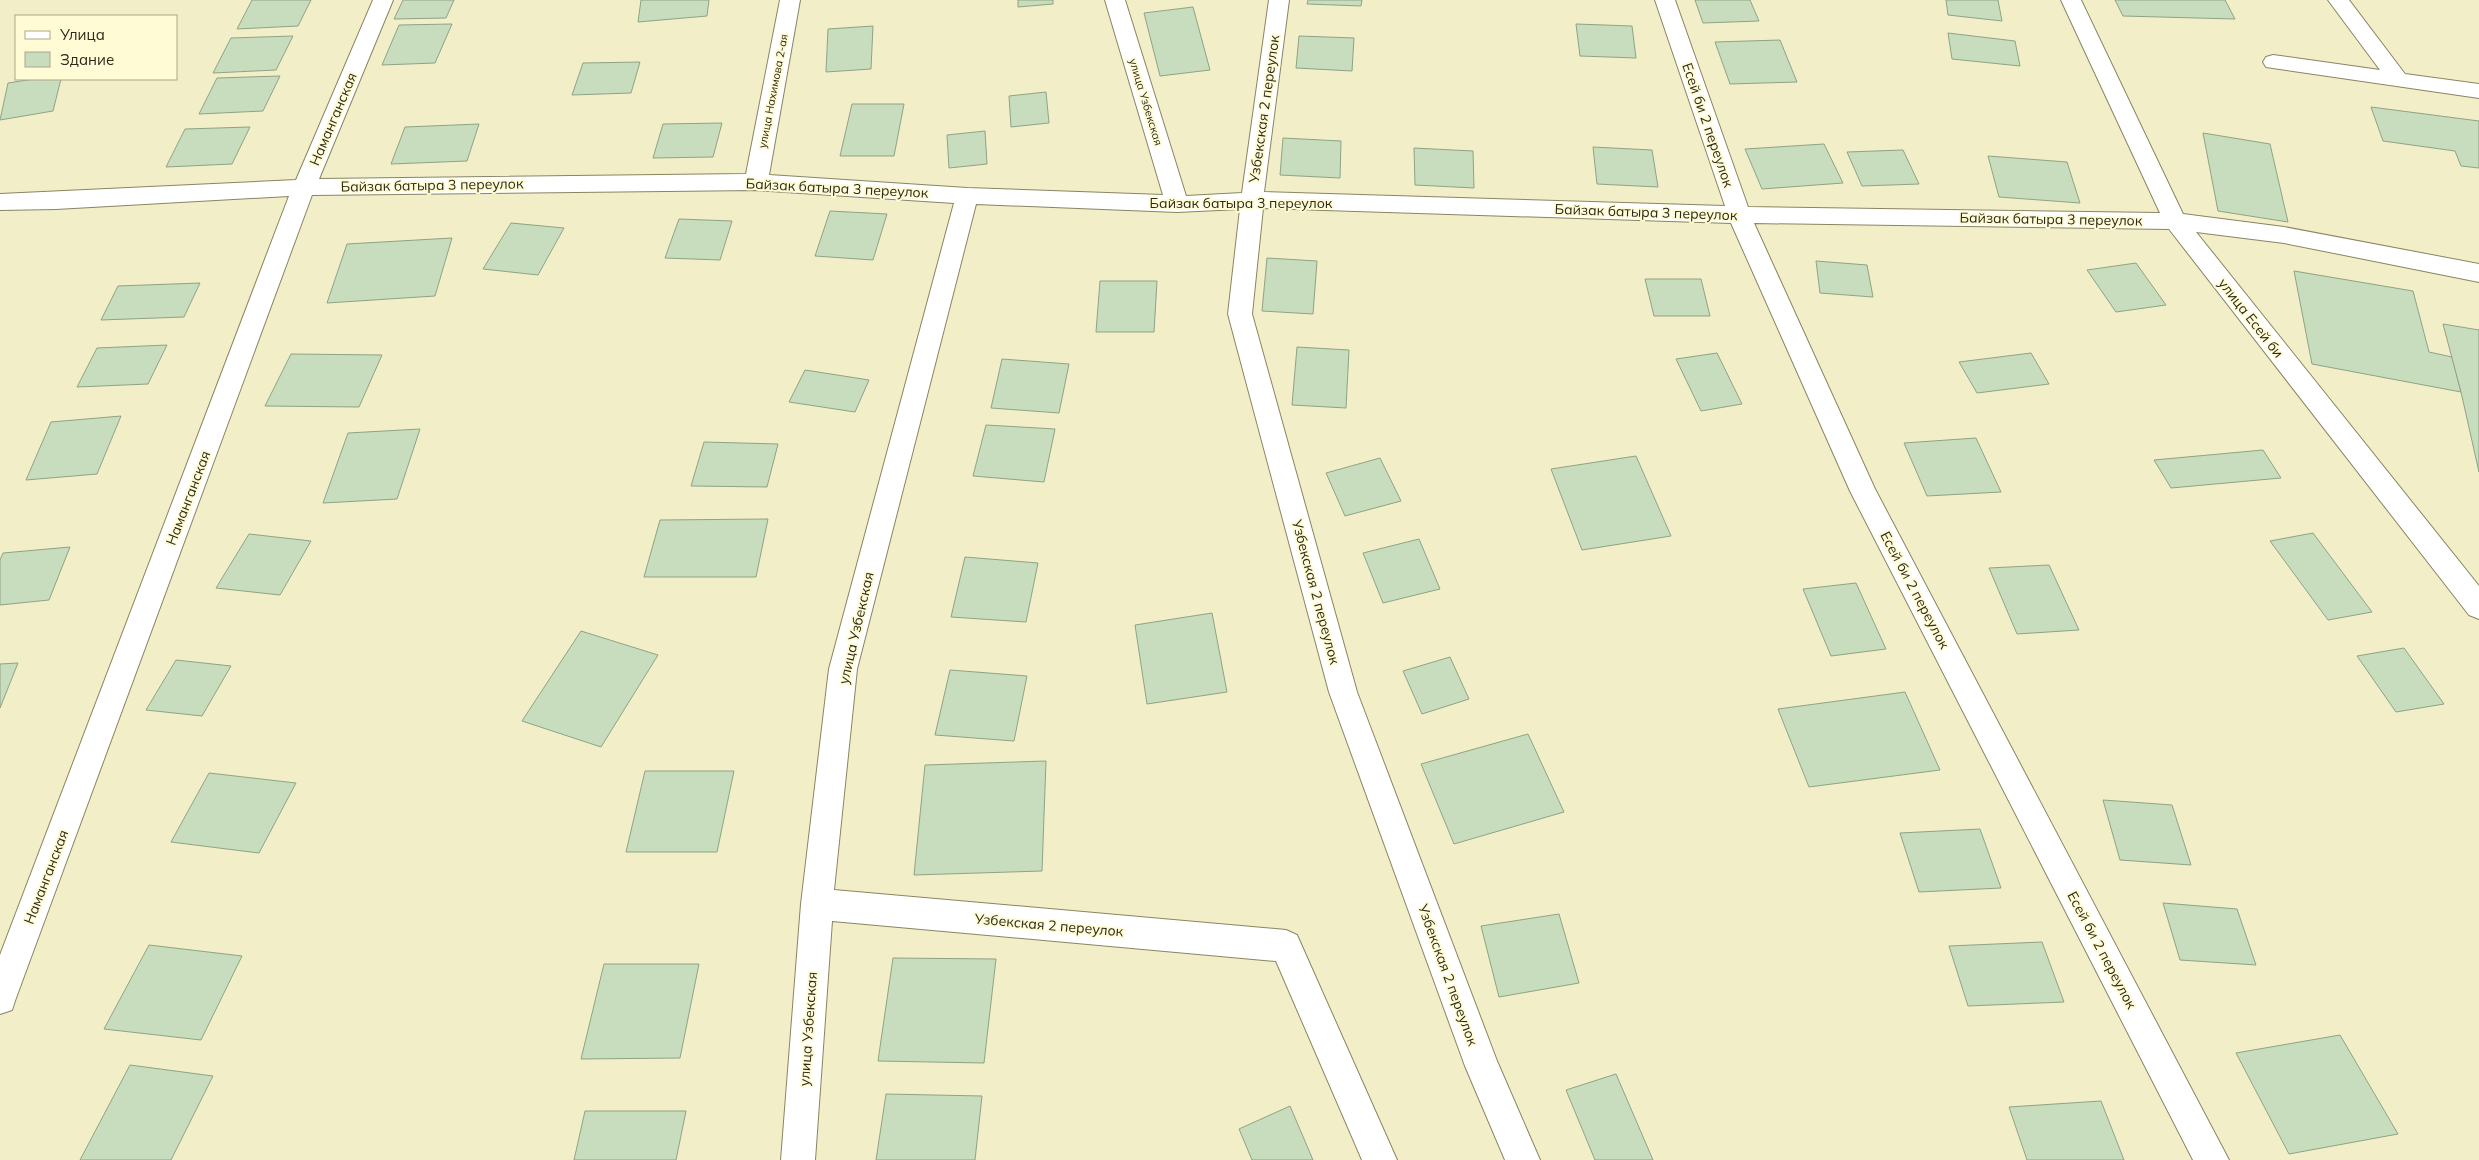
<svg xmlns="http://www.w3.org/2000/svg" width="2479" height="1160" viewBox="0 0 2479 1160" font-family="Mulish,sans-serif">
  <rect width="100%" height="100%" fill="#f2eec8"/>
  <g fill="#c8ddbd" stroke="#8fa384">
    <polygon points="252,0 311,0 298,26 237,29"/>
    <polygon points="403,0 454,0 446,18 394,19"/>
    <polygon points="641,0 709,0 707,16 638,22"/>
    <polygon points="1018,0 1053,0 1053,4 1018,7"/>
    <polygon points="1308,0 1362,0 1361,6 1307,4"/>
    <polygon points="1695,0 1750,0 1759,21 1703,23"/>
    <polygon points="1946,0 1998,0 2002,21 1948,15"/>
    <polygon points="2115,0 2225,0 2235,19 2123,16"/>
    <polygon points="1193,7 1210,70 1160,76 1144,13"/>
    <polygon points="452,24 435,63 382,65 399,25"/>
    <polygon points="1576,24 1632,26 1636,58 1580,56"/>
    <polygon points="873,26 871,69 826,72 828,29"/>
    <polygon points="1948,33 2015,41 2020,66 1952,59"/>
    <polygon points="293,36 276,70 213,73 231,38"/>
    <polygon points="1299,36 1354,38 1352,71 1296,68"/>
    <polygon points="1780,40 1797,82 1730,84 1715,42"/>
    <polygon points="640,62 631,93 572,95 583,63"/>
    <polygon points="280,76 263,111 199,114 217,78"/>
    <polygon points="34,79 61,79 53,111 0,120 8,83"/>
    <polygon points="1046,92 1049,123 1011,127 1009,96"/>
    <polygon points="852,104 904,104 894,156 840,156"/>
    <polygon points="2371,107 2479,121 2479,168 2461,166 2455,151 2383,141"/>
    <polygon points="722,123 713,157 653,158 663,124"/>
    <polygon points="479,124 467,161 391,164 405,127"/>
    <polygon points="250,127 232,164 166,167 185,129"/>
    <polygon points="985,131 987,164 949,168 947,135"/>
    <polygon points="2203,133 2270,144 2288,222 2218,211"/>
    <polygon points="1283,138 1341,141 1340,178 1280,175"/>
    <polygon points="1824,144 1843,183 1762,189 1745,149"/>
    <polygon points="1593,147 1652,150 1658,187 1597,184"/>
    <polygon points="1414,148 1473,151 1474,188 1415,185"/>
    <polygon points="1903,150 1919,184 1862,186 1847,152"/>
    <polygon points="1988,156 2067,162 2080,203 1999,197"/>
    <polygon points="830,211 887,214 873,260 815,256"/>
    <polygon points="679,219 732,221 720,260 665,258"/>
    <polygon points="511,223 564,228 538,275 483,269"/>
    <polygon points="452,238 435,296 327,303 347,244"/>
    <polygon points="1267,258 1317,261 1313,314 1262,311"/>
    <polygon points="1816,261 1867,265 1873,297 1820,293"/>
    <polygon points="2136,263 2166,305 2116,312 2087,270"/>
    <polygon points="2294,271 2413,291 2429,352 2452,357 2461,392 2312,364"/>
    <polygon points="1645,279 1701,279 1710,316 1654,316"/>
    <polygon points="1100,281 1157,281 1154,332 1096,332"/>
    <polygon points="200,283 184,317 101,320 118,286"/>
    <polygon points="2443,324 2479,330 2479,472 2461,392"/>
    <polygon points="167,345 148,384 77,387 97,348"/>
    <polygon points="1297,347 1349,350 1346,408 1292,405"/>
    <polygon points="1717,353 1742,404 1701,411 1676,359"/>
    <polygon points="2031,353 2049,384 1977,393 1959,362"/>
    <polygon points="291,354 382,355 359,407 265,406"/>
    <polygon points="1002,359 1069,364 1059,413 991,408"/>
    <polygon points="805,370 869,380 855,412 789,402"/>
    <polygon points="121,416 97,474 26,480 51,422"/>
    <polygon points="986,425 1055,429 1044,482 973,476"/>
    <polygon points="420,429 397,499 323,503 348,433"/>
    <polygon points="1976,438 2001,492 1927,496 1904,443"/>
    <polygon points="704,442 778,444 767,487 691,486"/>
    <polygon points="2263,450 2281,478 2171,488 2154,460"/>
    <polygon points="1636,456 1671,536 1582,550 1551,469"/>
    <polygon points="1380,458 1401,501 1345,516 1326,473"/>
    <polygon points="768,519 756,577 644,577 660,520"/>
    <polygon points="2313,533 2372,612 2328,620 2270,541"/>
    <polygon points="249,534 311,541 280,595 216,588"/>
    <polygon points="1419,539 1440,589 1383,603 1363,553"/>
    <polygon points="70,547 49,600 0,605 0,560 3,553"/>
    <polygon points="965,557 1038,563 1026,622 951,617"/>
    <polygon points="2049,565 2079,630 2017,634 1989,568"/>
    <polygon points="1856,583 1886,649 1831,656 1803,589"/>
    <polygon points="1212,613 1227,692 1147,704 1135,625"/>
    <polygon points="581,631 658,655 601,747 522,721"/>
    <polygon points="2404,648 2444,704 2396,712 2357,656"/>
    <polygon points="1450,657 1469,699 1422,714 1403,671"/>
    <polygon points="176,660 231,666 202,716 146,710"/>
    <polygon points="18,663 0,708 0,664"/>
    <polygon points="950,670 1027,676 1014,741 935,735"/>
    <polygon points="1905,692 1940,770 1809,787 1778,709"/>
    <polygon points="1528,734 1564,812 1454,844 1421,764"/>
    <polygon points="1046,761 1042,871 914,875 925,765"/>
    <polygon points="645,771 734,771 717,852 626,852"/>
    <polygon points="209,773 296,783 259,853 171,842"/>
    <polygon points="2103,800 2172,805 2191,865 2120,860"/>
    <polygon points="1980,829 2001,888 1919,892 1900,833"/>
    <polygon points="2163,903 2237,909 2256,965 2180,960"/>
    <polygon points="1559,914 1579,983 1499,997 1481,926"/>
    <polygon points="2042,942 2064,1002 1968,1006 1949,946"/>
    <polygon points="149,945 242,956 201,1040 104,1029"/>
    <polygon points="893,958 996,959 984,1063 878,1061"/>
    <polygon points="604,964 699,964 680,1058 581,1059"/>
    <polygon points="2340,1035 2398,1134 2289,1154 2236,1053"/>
    <polygon points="130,1065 213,1076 171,1160 80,1160"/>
    <polygon points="1616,1074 1653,1160 1595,1160 1566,1090"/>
    <polygon points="886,1094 982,1096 975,1160 876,1160"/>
    <polygon points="2101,1101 2124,1160 2027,1160 2009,1107"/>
    <polygon points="1290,1106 1313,1160 1252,1160 1239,1129"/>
    <polygon points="585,1111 686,1111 676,1160 574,1160"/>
  </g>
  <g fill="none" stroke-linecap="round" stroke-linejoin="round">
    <g stroke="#898563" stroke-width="2">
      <g id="minor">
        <polygon points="373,0 393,0 319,179 746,174 780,0 800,0 769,175 967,188 1163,195 1105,0 1125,0 1186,196 1242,193 1269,0 1289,0 1264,192 1725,206 1655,0 1675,0 1748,207 2160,213 2061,0 2081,0 2183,214 2284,227 2479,264 2479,282 2284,243 2196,232 2479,586 2479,619 2469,615 2169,229 1754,223 1875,489 2229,1160 2193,1160 1850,491 1731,223 1263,208 1252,314 1357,692 1497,1061 1540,1160 1505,1160 1465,1066 1329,692 1228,314 1240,209 1177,212 976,204 857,669 834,890 1286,930 1297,935 1397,1160 1362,1160 1276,961 832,921 815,1160 781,1160 801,904 829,669 954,203 756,190 312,195 16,998 12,1010 0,1014 0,955 289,196 56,209 0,210 0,194 296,180"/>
        <polygon points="2328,0 2349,0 2405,74 2479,84 2479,98 2266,67 2263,62 2266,57 2273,55 2380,70"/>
      </g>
    </g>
    <use href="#minor" fill="#fff" fill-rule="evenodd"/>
  </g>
  <g text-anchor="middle" stroke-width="4" stroke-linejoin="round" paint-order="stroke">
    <g font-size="11" fill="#2b291b" stroke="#fffbd5">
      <text transform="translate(773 91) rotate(-79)" y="4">улица Нахимова 2-ая</text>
      <text transform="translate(1146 102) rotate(73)" y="4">улица Узбекская</text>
    </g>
    <g font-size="14" fill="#2b291b" stroke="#fffbd5">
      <text transform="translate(1264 109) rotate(-82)" y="5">Узбекская 2 переулок</text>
      <text transform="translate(333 119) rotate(-67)" y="5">Наманганская</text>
      <text transform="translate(1708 125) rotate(71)" y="5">Есей би 2 переулок</text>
      <text transform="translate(432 185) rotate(-1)" y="5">Байзак батыра 3 переулок</text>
      <text transform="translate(837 188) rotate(3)" y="5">Байзак батыра 3 переулок</text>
      <text x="1241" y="208">Байзак батыра 3 переулок</text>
      <text transform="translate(1646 212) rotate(2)" y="5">Байзак батыра 3 переулок</text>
      <text transform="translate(2051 219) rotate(1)" y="5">Байзак батыра 3 переулок</text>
      <text transform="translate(2251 318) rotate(52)" y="5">улица Есей би</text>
      <text transform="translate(188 498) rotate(-69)" y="5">Наманганская</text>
      <text transform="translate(1915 590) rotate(62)" y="5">Есей би 2 переулок</text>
      <text transform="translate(1316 592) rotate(75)" y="5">Узбекская 2 переулок</text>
      <text transform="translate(856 628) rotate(-77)" y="5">улица Узбекская</text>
      <text transform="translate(46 877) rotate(-69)" y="5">Наманганская</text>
      <text transform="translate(1049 925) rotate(5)" y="5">Узбекская 2 переулок</text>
      <text transform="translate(2102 950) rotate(62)" y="5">Есей би 2 переулок</text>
      <text transform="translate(1448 975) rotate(70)" y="5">Узбекская 2 переулок</text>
      <text transform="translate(808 1029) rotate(-86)" y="5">улица Узбекская</text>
    </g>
  </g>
  <rect x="15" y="15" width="162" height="65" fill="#fffbd5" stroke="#aaa78b"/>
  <rect x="25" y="31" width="25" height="8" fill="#ffffff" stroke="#aaa78b"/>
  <text x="60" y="40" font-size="15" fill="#2b291b">Улица</text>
  <rect x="25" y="52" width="25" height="15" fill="#c8ddbd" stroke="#aaa78b"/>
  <text x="60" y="65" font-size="15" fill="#2b291b">Здание</text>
</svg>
